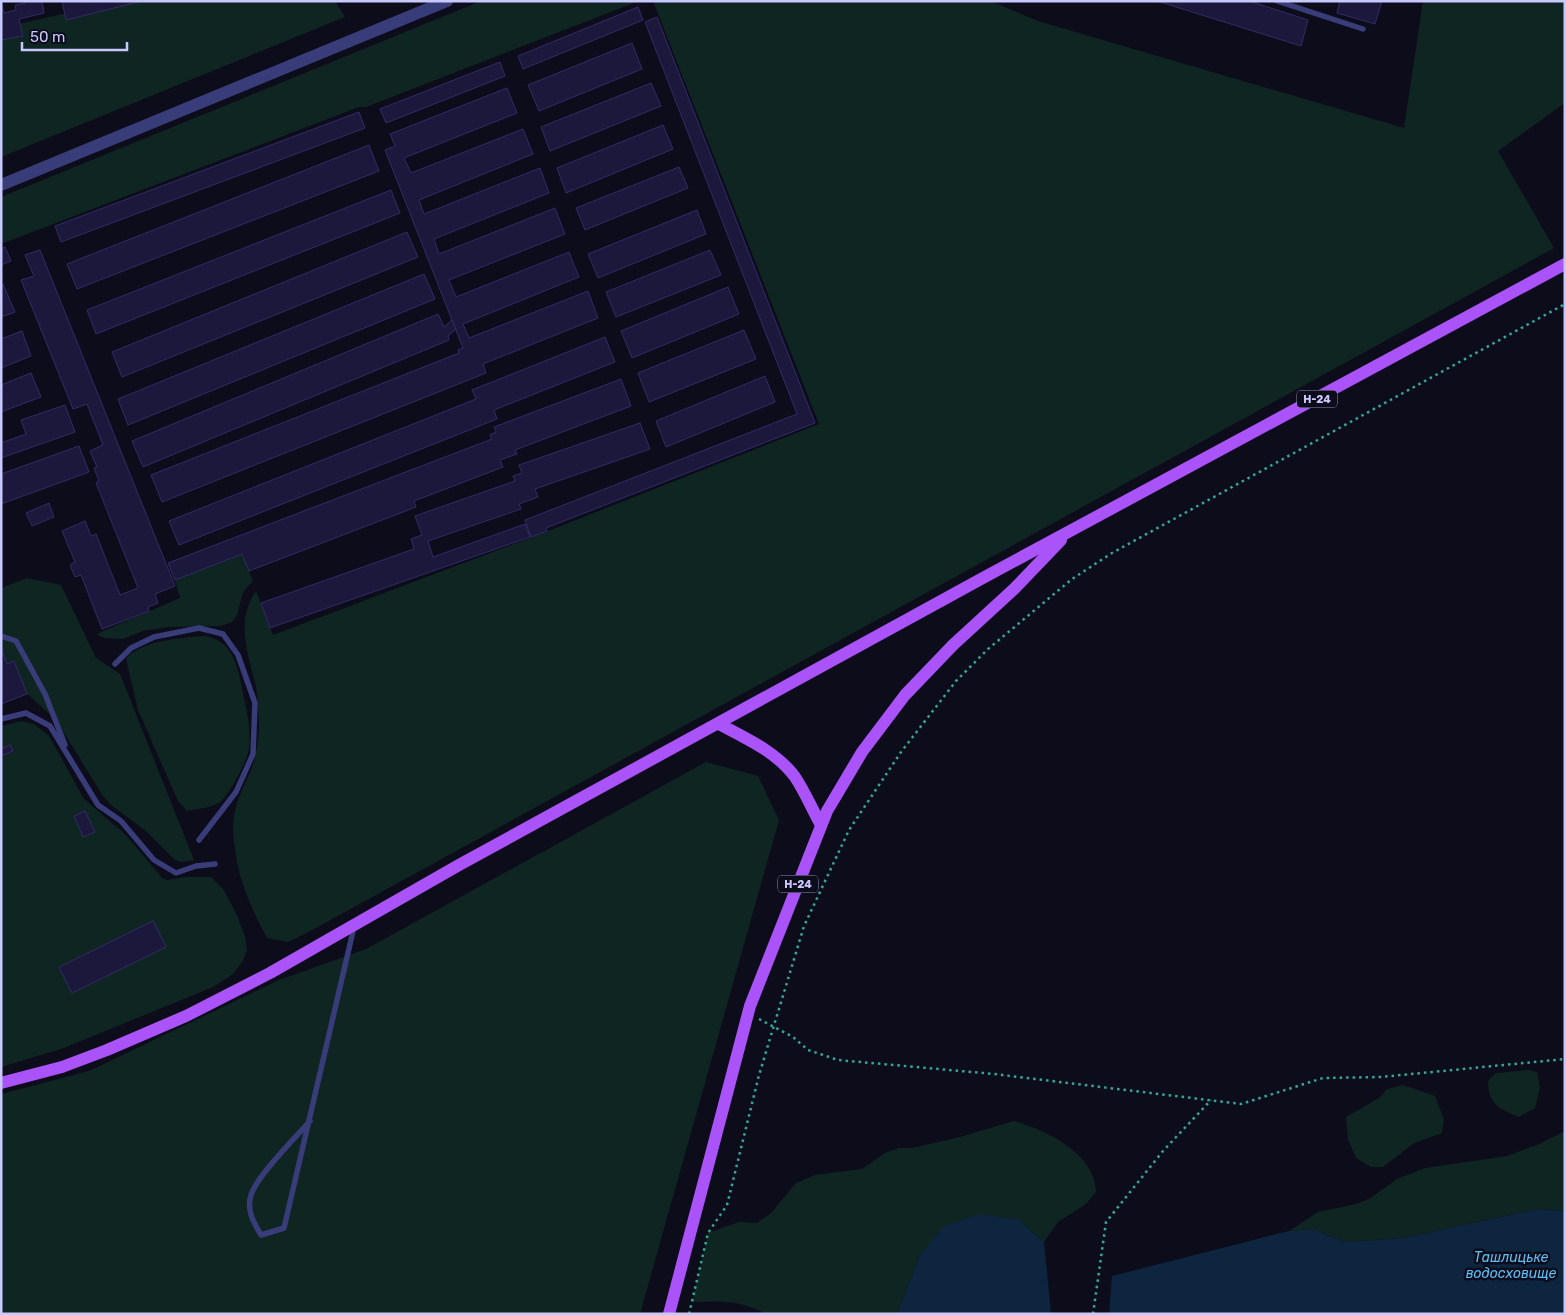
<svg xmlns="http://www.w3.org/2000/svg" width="1566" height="1315" viewBox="0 0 1566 1315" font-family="Rubik,sans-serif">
  <rect width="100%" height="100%" fill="#0d0c1b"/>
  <g fill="#0f2522">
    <polygon points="120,1 335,1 345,17 1,157 1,28"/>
    <polygon points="481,1 639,1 366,107 359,107 1,244 1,197"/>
    <path d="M 653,1 L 991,1 L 1038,21 L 1404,128 L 1423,1 L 1565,1 L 1565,103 L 1498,151 L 1554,248 L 305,934 L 288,942 L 267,938 C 253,912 238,879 235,849 C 233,837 232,823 235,811 C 238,794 249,778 254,761 C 257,750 259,735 259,723 C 258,710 258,694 255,682 C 247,652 236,619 256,591 L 273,635 L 538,535 L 819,424 Z"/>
    <polygon points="242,554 253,581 243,592 237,615 232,622 220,626 168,627 143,631 123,639 104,638 96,634 180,598 175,580"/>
    <polygon points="27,578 61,585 96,658 120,674 194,860 181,862 175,860 146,831 111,805 103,796 56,720 27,694 14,661 7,664 1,648 1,588"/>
    <path d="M 205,636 C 236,641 239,673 244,699 C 248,715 251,731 249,748 C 248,759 229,796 220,802 C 212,808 197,809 187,811 L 178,801 L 138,710 L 126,659 C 138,641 185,637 205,636 Z"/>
    <polygon points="22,721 34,724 49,736 84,799 126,835 162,878 167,880 185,877 211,877 223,889 236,913 245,936 247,950 243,961 233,974 213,987 64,1048 1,1067 1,726"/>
    <polygon points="706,762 758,776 779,820 640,1314 1,1314 1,1094 89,1071 279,980 366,949"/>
    <path d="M 1530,1070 L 1537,1072 L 1540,1088 L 1535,1108 L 1519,1117 C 1499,1109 1488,1104 1488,1081 L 1496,1073 Z"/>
    <polygon points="1403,1085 1435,1096 1444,1120 1442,1133 1414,1143 1383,1167 1371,1167 1356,1158 1348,1139 1346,1117 1379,1098 1387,1089"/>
    <path d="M 1014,1121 C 1047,1131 1095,1153 1096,1192 L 1086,1204 L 1058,1222 L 1044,1242 L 1019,1220 L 920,1255 L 897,1314 L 766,1314 C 742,1300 719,1301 692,1302 L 708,1233 L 739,1222 L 757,1223 L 771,1213 L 796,1183 L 815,1175 L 862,1169 L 885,1153 L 899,1148 L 912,1148 L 960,1137 Z"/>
    <polygon points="1565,1131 1565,1211 1538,1209 1403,1238 1345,1242 1313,1229 1289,1231 1318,1212 1352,1205 1369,1199 1397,1179 1425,1168 1507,1156 1539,1144"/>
  </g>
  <g fill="#0d253e">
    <polygon points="1538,1209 1565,1211 1565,1314 1109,1314 1112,1276 1289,1231 1313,1229 1345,1242 1403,1238"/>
    <polygon points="980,1214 1019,1220 1044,1242 1051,1314 897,1314 920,1255 944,1226"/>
  </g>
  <g fill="#1c183c" stroke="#312b67">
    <polygon points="1,1 4,13 16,10 15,5 25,3 24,1 42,1 44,13 19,19 23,36 1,40"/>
    <polygon points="62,1 86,2 142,1 66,20"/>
    <polygon points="1157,1 1249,1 1308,20 1301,46"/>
    <polygon points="1340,1 1382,1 1375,24 1337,13"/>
    <polygon points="638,7 643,20 523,69 518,56"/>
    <polygon points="657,17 815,423 546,528 547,531 531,537 525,520 797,414 645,22"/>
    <polygon points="632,43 642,69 539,111 528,85"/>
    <polygon points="500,62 505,76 386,123 380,109"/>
    <polygon points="651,83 661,106 550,151 541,127"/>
    <polygon points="507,88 517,113 404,158 411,173 523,129 533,154 419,200 424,214 540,168 549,193 434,239 439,254 555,208 565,234 449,280 456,297 569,252 579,277 463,324 469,338 588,291 598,318 483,364 486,373 162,502 151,475 459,353 458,350 463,348 385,150 395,146 390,134"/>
    <polygon points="359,112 365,128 61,242 55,226"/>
    <polygon points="663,125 673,149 566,193 557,168"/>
    <polygon points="369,145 379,171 77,289 67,264"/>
    <polygon points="679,167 688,188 585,230 576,208"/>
    <polygon points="391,190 400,213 96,334 87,310"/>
    <polygon points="697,210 706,234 598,278 588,254"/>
    <polygon points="407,232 418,257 122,377 112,352"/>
    <polygon points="5,247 11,261 1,265 1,249"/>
    <polygon points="40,250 175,586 155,594 158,603 148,607 149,611 102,629 81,575 75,577 70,565 75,562 62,531 85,521 91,536 96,534 120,595 138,588 96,483 99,481 94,468 97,467 90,451 103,445 87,404 73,409 21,280 34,276 25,255"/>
    <polygon points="710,250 721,275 616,317 606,292"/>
    <polygon points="424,274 435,299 128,425 118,399"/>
    <polygon points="3,284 15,312 1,317 1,285"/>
    <polygon points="728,287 739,314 632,358 621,331"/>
    <polygon points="438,314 444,327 452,320 456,329 448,336 449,340 143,467 132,441"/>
    <polygon points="744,330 756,359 649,402 638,373"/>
    <polygon points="22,331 31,356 1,368 1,339"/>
    <polygon points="605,337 615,362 494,410 497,419 179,545 169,521 476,399 472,390"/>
    <polygon points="31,373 41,397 1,412 1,385"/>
    <polygon points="765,376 775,402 666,447 656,421"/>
    <polygon points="621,379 631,406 515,450 517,454 500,460 503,467 414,501 416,507 249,571 242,554 175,580 168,563 492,439 490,435 496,432 494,427"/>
    <polygon points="65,405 75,432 1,458 1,443 26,434 21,420"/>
    <polygon points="640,423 650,449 535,489 538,497 519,504 521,509 428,541 433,557 525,524 530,537 270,628 261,603 414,549 411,539 422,535 415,516 515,481 513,476 522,473 519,465"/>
    <polygon points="79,446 89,472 1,504 1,474"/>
    <polygon points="49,503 54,517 32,526 26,513"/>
    <polygon points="1,648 7,664 14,661 27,694 1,704"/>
    <polygon points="10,745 13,751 1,756 1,749"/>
    <polygon points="85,811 95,832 83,837 74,816"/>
    <polygon points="153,921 166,947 72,993 59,967"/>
  </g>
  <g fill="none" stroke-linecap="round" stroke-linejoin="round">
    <g stroke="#30a995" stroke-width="2.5" stroke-dasharray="2.5 4" stroke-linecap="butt">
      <polyline points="759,1019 793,1037 808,1050 838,1060 994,1074 1241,1104 1323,1078 1381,1077 1565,1059"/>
      <polyline points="689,1314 708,1233 727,1205 759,1075 804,926 849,830 901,752 956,681 988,649 1072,579 1112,553 1565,304"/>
      <polyline points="1093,1314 1106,1222 1163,1151 1211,1100"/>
    </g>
    <g stroke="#383c79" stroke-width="5.5">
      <polyline points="1277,1 1363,29"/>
      <polyline points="1,636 16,641 45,694 65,745"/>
      <polyline points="115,664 131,648 154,637 199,628 223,634 238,655 255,703 253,754 236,792 199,840"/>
      <polyline points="1,719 26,713 50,726 98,805 121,821 154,860 176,873 196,866 215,864"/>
      <path d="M 310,1121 C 296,1137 257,1176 251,1195 C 246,1210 254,1223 261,1235 L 284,1228 L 354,927"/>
    </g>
    <polyline stroke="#383c79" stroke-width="12" points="1,185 447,1"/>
    <g stroke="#aa53f9" stroke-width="12">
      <path d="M 719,724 C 745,738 777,752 795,777 C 805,792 812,809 821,825"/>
      <polyline points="1,1083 62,1067 107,1050 186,1016 270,973 459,865 981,579 1565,264"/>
      <polyline points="669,1314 750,1006 827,811 862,752 905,695 953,645 1014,589 1061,540"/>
    </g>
  </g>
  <g text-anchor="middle" stroke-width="5" stroke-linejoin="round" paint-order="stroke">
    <g fill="#0d0c1b" stroke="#9090b9" stroke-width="1">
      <rect x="1297" y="390.5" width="40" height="17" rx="4"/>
      <rect x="778" y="875.5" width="40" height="17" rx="4"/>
    </g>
    <g font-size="11" font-weight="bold" fill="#c8c8fd">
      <text x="1317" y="403">Н-24</text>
      <text x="798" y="888">Н-24</text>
    </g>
    <g font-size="14" font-style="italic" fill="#59c0fa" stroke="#0d0c1b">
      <text x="1511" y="1262">Ташлицьке<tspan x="1511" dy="16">водосховище</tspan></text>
    </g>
  </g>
  <rect width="1566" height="1315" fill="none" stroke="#c8c8fd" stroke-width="5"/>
  <path d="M22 42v8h105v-8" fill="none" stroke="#c8c8fd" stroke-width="2.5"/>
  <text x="30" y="42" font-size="15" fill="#c8c8fd" stroke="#0d0c1b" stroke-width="4" paint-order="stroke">50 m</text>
</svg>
